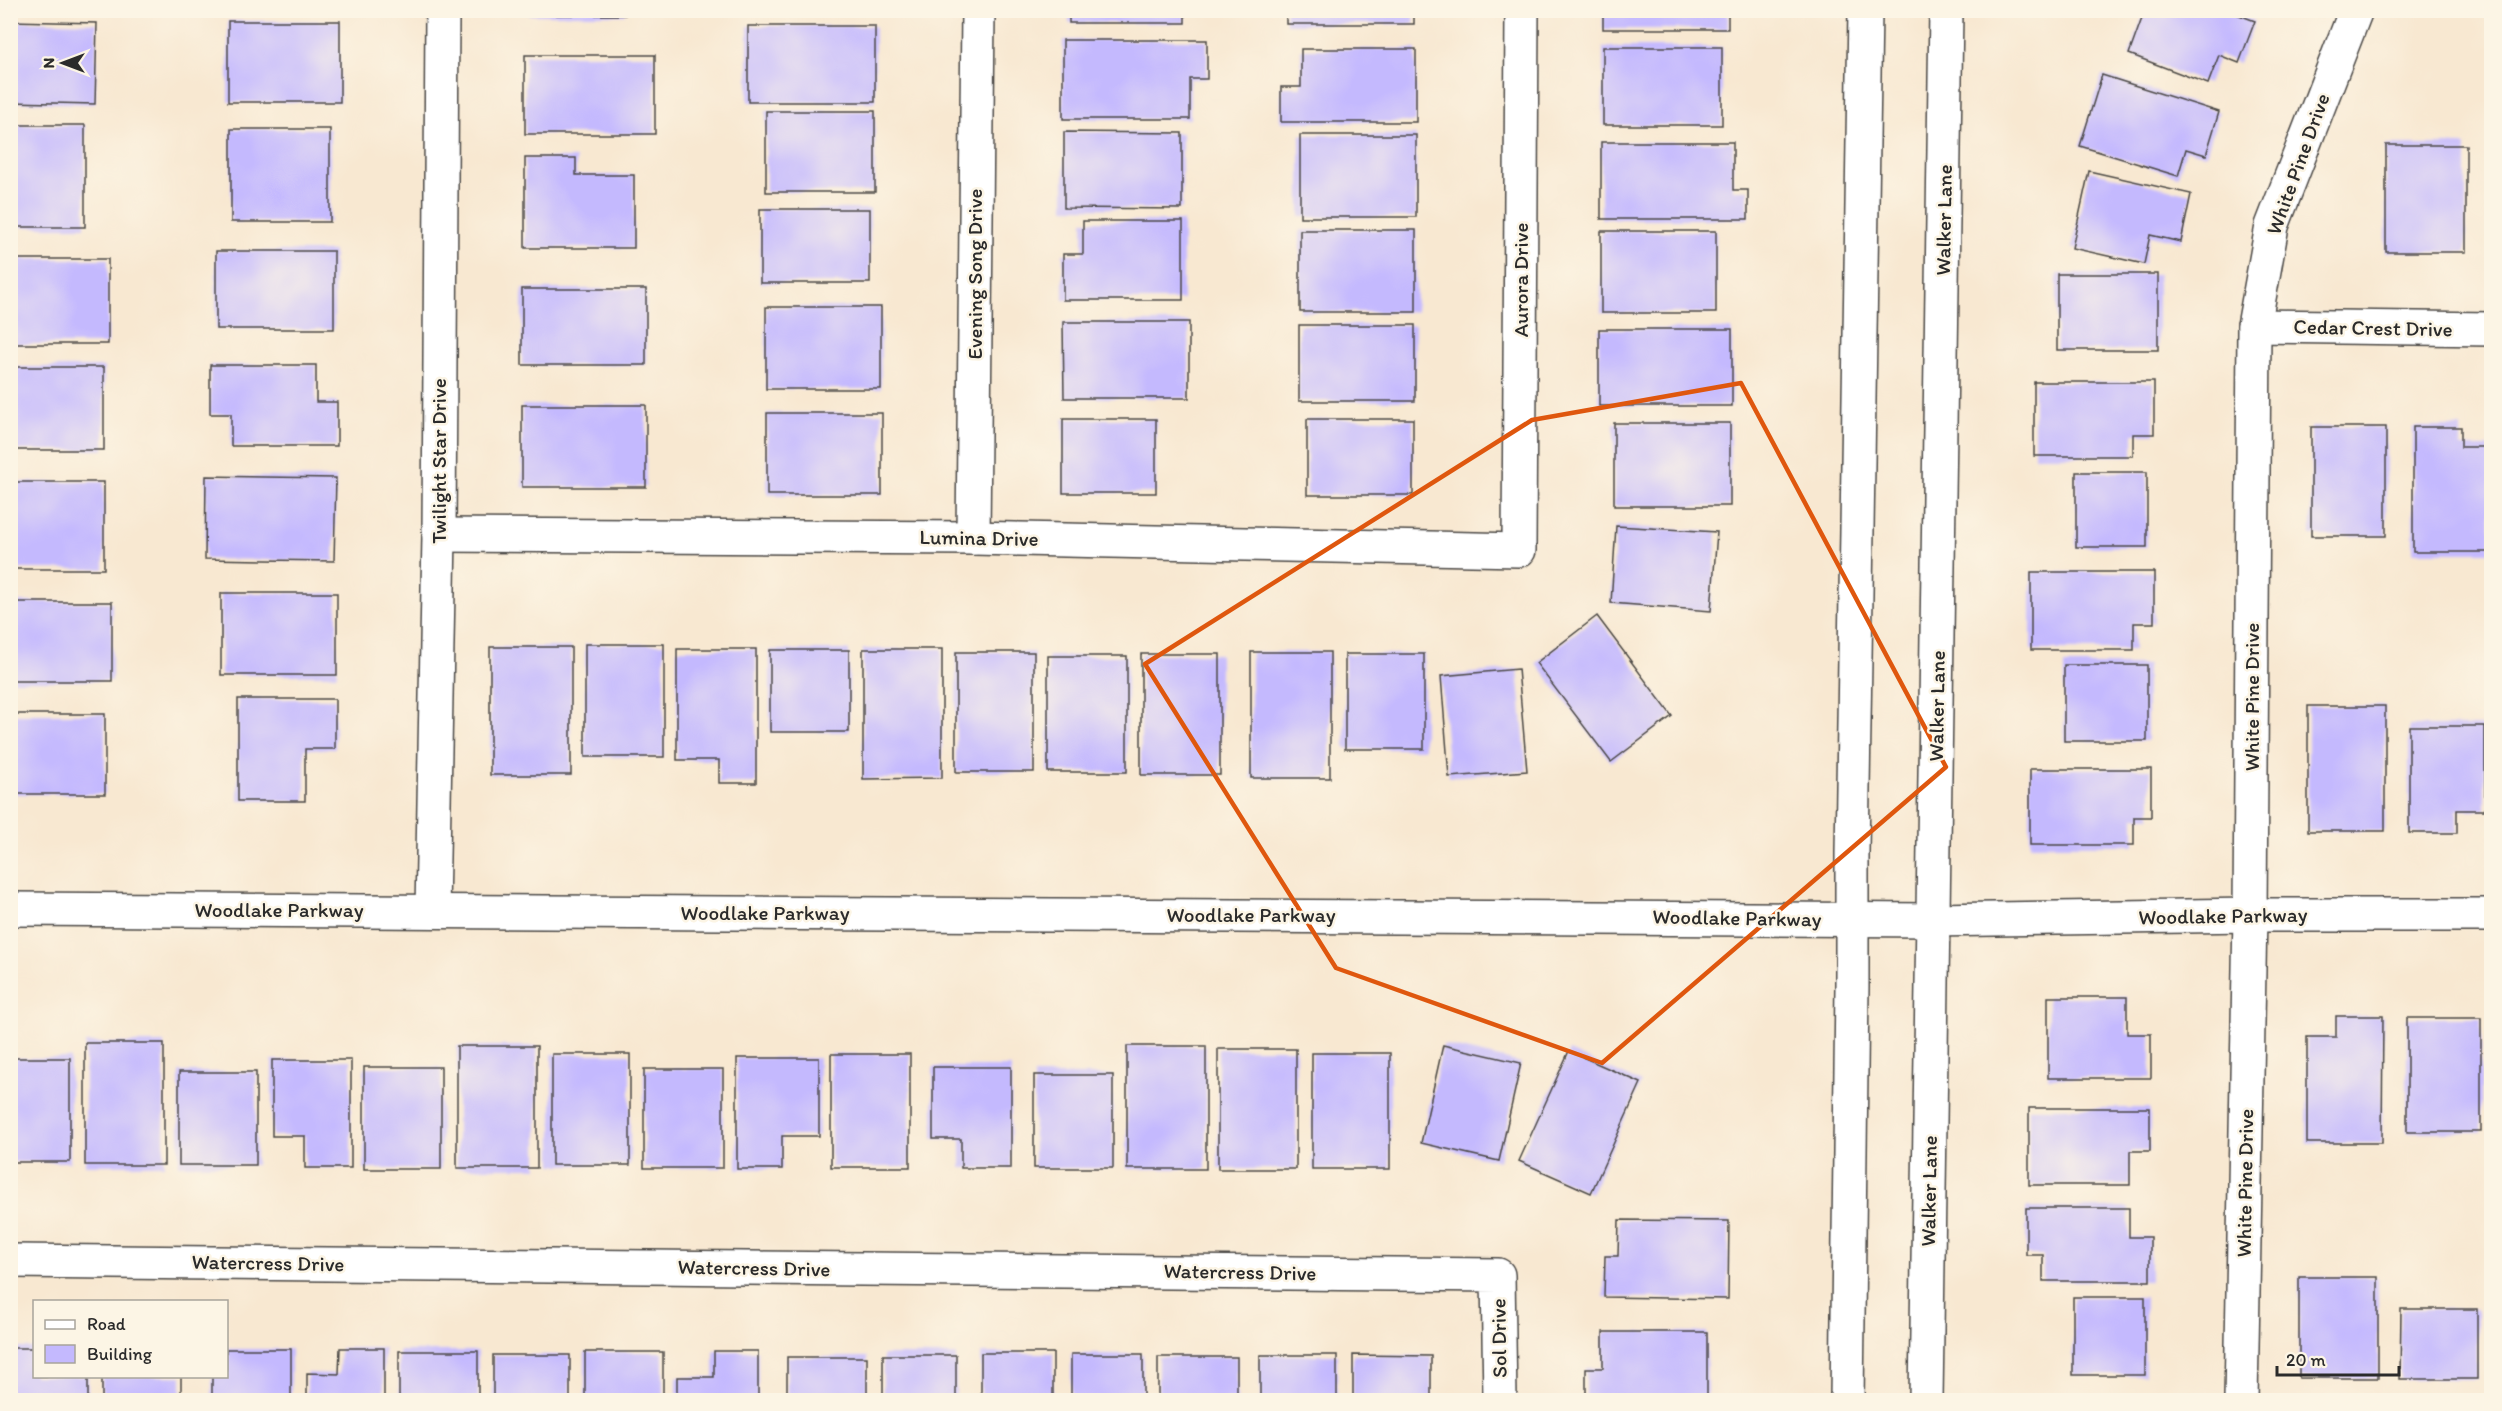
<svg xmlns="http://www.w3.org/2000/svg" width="2502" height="1411" viewBox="0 0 2502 1411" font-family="Itim,sans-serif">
  <rect width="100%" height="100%" fill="#fcf5e5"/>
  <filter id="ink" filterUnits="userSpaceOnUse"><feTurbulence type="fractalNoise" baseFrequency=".0167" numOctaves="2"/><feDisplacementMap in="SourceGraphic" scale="12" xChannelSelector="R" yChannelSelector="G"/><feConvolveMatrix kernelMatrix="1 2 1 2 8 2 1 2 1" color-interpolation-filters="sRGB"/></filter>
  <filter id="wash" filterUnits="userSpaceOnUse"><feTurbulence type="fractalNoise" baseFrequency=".008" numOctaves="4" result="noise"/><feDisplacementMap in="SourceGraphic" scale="24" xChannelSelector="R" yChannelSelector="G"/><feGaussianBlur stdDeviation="1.35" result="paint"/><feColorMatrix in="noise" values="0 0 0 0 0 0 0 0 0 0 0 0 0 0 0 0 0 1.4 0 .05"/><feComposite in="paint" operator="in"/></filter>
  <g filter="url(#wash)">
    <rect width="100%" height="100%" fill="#f8e8d1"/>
    <g id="blocks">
      <g fill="#c4b9fe">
        <rect x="528" y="10" width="97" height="5"/>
        <rect x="1069" y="10" width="116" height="13"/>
        <rect x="1286" y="10" width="128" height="14"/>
        <rect x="1603" y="10" width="125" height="19"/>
        <polygon points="2145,10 2226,10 2255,21 2239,63 2219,55 2208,84 2129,54"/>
        <polygon points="10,21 97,23 95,104 10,102"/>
        <rect x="228" y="21" width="112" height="81"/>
        <rect x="748" y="26" width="127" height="76"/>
        <polygon points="1063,40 1207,40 1207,79 1190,79 1190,119 1063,119"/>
        <rect x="1603" y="47" width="119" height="78"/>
        <polygon points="1301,49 1416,49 1416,122 1281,122 1281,87 1301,87"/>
        <rect x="525" y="55" width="130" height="79"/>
        <polygon points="2102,75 2219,112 2206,155 2186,149 2178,176 2080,146"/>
        <rect x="766" y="111" width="109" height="81"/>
        <rect x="10" y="125" width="75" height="102"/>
        <rect x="231" y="129" width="99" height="93"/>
        <polygon points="1064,132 1182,133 1182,209 1064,208"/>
        <rect x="1300" y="135" width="116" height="82"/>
        <polygon points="1601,142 1733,142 1733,190 1748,190 1748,219 1601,219"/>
        <rect x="2386" y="145" width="80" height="107"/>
        <polygon points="525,158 576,158 576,175 634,175 634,248 525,248"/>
        <polygon points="2089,171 2191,194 2181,242 2150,235 2144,264 2072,248"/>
        <rect x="760" y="209" width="110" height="74"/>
        <polygon points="1083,221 1183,221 1183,300 1063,300 1063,254 1083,254"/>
        <rect x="1300" y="230" width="116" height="82"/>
        <rect x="1601" y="231" width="115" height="82"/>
        <rect x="216" y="251" width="118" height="78"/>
        <rect x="10" y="259" width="98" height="85"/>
        <rect x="2057" y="274" width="101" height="76"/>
        <rect x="522" y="289" width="124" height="76"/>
        <rect x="766" y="307" width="115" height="82"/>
        <polygon points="1063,322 1189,322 1189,398 1064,398"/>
        <rect x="1299" y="325" width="116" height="76"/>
        <rect x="1599" y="329" width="133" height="77"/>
        <polygon points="210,365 316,365 316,402 337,402 337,446 231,446 231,414 210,414"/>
        <rect x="10" y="367" width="94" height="83"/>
        <polygon points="2034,382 2154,382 2154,434 2133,434 2133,456 2034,456"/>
        <rect x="522" y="405" width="124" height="82"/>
        <rect x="767" y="413" width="115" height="82"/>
        <rect x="1063" y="419" width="93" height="74"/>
        <rect x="1307" y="419" width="106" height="76"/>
        <rect x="1614" y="423" width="116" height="83"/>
        <rect x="2311" y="427" width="75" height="109"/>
        <polygon points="2413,427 2461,427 2461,447 2490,447 2490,552 2413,552"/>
        <rect x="2076" y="472" width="71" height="75"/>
        <polygon points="206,476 336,478 334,561 205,559"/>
        <rect x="10" y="482" width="94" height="87"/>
        <polygon points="1616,526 1717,532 1711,611 1611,603"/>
        <polygon points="2031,572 2154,572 2154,623 2134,623 2134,650 2031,650"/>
        <rect x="221" y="593" width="116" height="82"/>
        <rect x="10" y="602" width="102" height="79"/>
        <polygon points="1597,616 1672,716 1611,762 1536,663"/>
        <rect x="585" y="644" width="79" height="113"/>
        <rect x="490" y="647" width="81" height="128"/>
        <polygon points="677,649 756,649 756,783 719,783 719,760 677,760"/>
        <polygon points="863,649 942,649 942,778 863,779"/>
        <rect x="770" y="650" width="79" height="82"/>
        <rect x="956" y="652" width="78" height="120"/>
        <rect x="1251" y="652" width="79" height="126"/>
        <rect x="1141" y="654" width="79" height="121"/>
        <rect x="1345" y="654" width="79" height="95"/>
        <rect x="1048" y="656" width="79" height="116"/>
        <rect x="2064" y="665" width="83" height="76"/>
        <polygon points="1518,669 1527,771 1449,777 1441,676"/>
        <polygon points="238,699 335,699 335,749 305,749 305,801 238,801"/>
        <rect x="2308" y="706" width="77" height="125"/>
        <rect x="10" y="714" width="95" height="80"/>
        <polygon points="2409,726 2485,726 2485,810 2457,810 2457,833 2409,833"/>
        <polygon points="2030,769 2151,769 2151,817 2134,817 2134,845 2030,845"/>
        <polygon points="2048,997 2127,997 2127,1034 2151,1034 2151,1078 2048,1078"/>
        <polygon points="2336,1016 2383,1016 2382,1143 2307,1143 2307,1037 2336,1037"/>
        <rect x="2407" y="1018" width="74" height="114"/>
        <rect x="85" y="1043" width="79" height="122"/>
        <polygon points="1443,1045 1521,1063 1499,1161 1421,1143"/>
        <rect x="457" y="1046" width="80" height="122"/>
        <rect x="1127" y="1046" width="79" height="123"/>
        <rect x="1218" y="1049" width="78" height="120"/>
        <polygon points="1569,1051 1641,1083 1591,1193 1519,1161"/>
        <rect x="1312" y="1053" width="78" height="116"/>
        <rect x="552" y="1054" width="78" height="111"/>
        <rect x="831" y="1054" width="79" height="113"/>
        <rect x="10" y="1058" width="60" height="104"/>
        <polygon points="737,1058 819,1058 819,1136 782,1136 782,1169 737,1169"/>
        <polygon points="272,1060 351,1060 351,1168 305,1168 305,1136 272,1136"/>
        <rect x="364" y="1067" width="77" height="102"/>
        <polygon points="933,1067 1011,1067 1011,1168 961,1168 961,1139 933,1139"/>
        <rect x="644" y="1069" width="79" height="99"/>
        <rect x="179" y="1072" width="77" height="93"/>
        <rect x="1034" y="1075" width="79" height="93"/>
        <polygon points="2029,1108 2150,1108 2150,1151 2130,1151 2130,1185 2029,1185"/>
        <polygon points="2026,1208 2129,1208 2129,1237 2150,1237 2150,1281 2043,1281 2043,1255 2026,1255"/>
        <polygon points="1619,1220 1729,1221 1728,1299 1604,1297 1605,1256 1618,1256"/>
        <rect x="2299" y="1277" width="79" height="101"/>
        <rect x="2073" y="1297" width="72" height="78"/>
        <polygon points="2401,1309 2477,1309 2477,1379 2400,1379"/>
        <polygon points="1603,1332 1707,1332 1707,1400 1586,1400 1586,1368 1603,1368"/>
        <polygon points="10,1348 34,1348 34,1376 88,1376 88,1400 10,1400"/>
        <polygon points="340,1348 384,1348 384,1400 307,1400 307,1373 339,1374"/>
        <polygon points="226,1349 291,1349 291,1400 212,1400 212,1376 226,1376"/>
        <rect x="399" y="1351" width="79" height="49"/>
        <polygon points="714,1351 758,1351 758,1400 677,1400 677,1377 714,1377"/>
        <rect x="585" y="1352" width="78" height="48"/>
        <rect x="981" y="1353" width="72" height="47"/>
        <rect x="1071" y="1354" width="72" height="46"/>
        <rect x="493" y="1355" width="77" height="45"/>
        <rect x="883" y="1355" width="73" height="45"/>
        <rect x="1260" y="1355" width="77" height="45"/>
        <polygon points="1353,1355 1431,1356 1431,1400 1353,1400"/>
        <rect x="787" y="1357" width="80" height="43"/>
        <rect x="1158" y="1357" width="79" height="43"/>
        <rect x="102" y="1376" width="79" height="24"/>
      </g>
    </g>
  </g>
  <g filter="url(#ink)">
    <use href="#blocks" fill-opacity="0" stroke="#4a4744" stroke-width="1.5"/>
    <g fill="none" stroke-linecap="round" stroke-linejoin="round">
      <g stroke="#4a4744" stroke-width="36">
        <g id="minor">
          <polyline points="2254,326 2492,329"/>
          <polyline points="439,535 973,538 1519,550 1522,10"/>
          <polyline points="973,538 978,10"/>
          <polyline points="10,909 1933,920 2250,915 2492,915"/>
          <polyline points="432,911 439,535 442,10"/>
          <polyline points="10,1261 1498,1275 1500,1400"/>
          <polyline points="1847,1400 1852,986 1852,853 1865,10"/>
          <polyline points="1926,1400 1946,10"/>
          <polyline points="2241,1400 2250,915 2254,326 2272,226 2356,10"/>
        </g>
      </g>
      <use href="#minor" stroke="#fff" stroke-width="33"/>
    </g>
  </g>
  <path fill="none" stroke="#df570e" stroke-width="4.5" stroke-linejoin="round" d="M 1741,383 L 1946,767 L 1602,1063 L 1336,968 L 1145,664 L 1532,420 Z"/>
  <g text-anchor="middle" stroke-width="5" stroke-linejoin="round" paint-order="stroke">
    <g font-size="21" fill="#2b2b2b" stroke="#fcf5e5">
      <text transform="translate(2298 164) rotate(-70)" y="7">White Pine Drive</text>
      <text transform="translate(1944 220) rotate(-89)" y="7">Walker Lane</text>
      <text transform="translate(975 274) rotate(-90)" y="7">Evening Song Drive</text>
      <text transform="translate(1521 280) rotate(-90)" y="7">Aurora Drive</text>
      <text transform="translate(2373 328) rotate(1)" y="7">Cedar Crest Drive</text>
      <text transform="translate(439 461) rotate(-90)" y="7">Twilight Star Drive</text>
      <text transform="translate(979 538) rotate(1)" y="7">Lumina Drive</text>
      <text transform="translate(2252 697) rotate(-90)" y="7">White Pine Drive</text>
      <text transform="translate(1937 706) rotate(-89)" y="7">Walker Lane</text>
      <text x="279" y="917">Woodlake Parkway</text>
      <text x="765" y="920">Woodlake Parkway</text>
      <text x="1251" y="922">Woodlake Parkway</text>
      <text transform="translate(2223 916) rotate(-1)" y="7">Woodlake Parkway</text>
      <text transform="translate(1737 918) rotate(1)" y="7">Woodlake Parkway</text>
      <text transform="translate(2245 1183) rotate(-89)" y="7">White Pine Drive</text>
      <text transform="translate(1929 1191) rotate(-89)" y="7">Walker Lane</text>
      <text transform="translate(268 1263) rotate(1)" y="7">Watercress Drive</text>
      <text transform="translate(754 1268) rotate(1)" y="7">Watercress Drive</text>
      <text transform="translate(1240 1272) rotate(1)" y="7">Watercress Drive</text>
      <text transform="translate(1499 1338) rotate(-91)" y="7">Sol Drive</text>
    </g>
  </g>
  <rect width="2502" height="1411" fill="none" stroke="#fcf5e5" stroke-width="36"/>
  <rect x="33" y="1300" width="195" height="78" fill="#fcf5e5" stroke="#a8a49b" stroke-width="1.5"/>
  <rect x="45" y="1320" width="30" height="9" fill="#ffffff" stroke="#a8a49b" stroke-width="1.5"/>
  <text x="87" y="1330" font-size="18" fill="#2b2b2b">Road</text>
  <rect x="45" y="1345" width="30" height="18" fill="#c4b9fe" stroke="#a8a49b" stroke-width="1.5"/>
  <text x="87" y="1360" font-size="18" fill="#2b2b2b">Building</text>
  <g transform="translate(63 63) rotate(270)" stroke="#fcf5e5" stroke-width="4.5" paint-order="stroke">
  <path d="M0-4.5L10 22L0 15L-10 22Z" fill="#2b2b2b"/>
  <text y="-9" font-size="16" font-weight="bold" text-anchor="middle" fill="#2b2b2b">N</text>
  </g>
  <path d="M2277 1366v9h122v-9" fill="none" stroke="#2b2b2b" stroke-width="3"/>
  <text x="2286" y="1366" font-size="18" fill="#2b2b2b" stroke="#fcf5e5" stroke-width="4.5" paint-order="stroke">20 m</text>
</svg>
